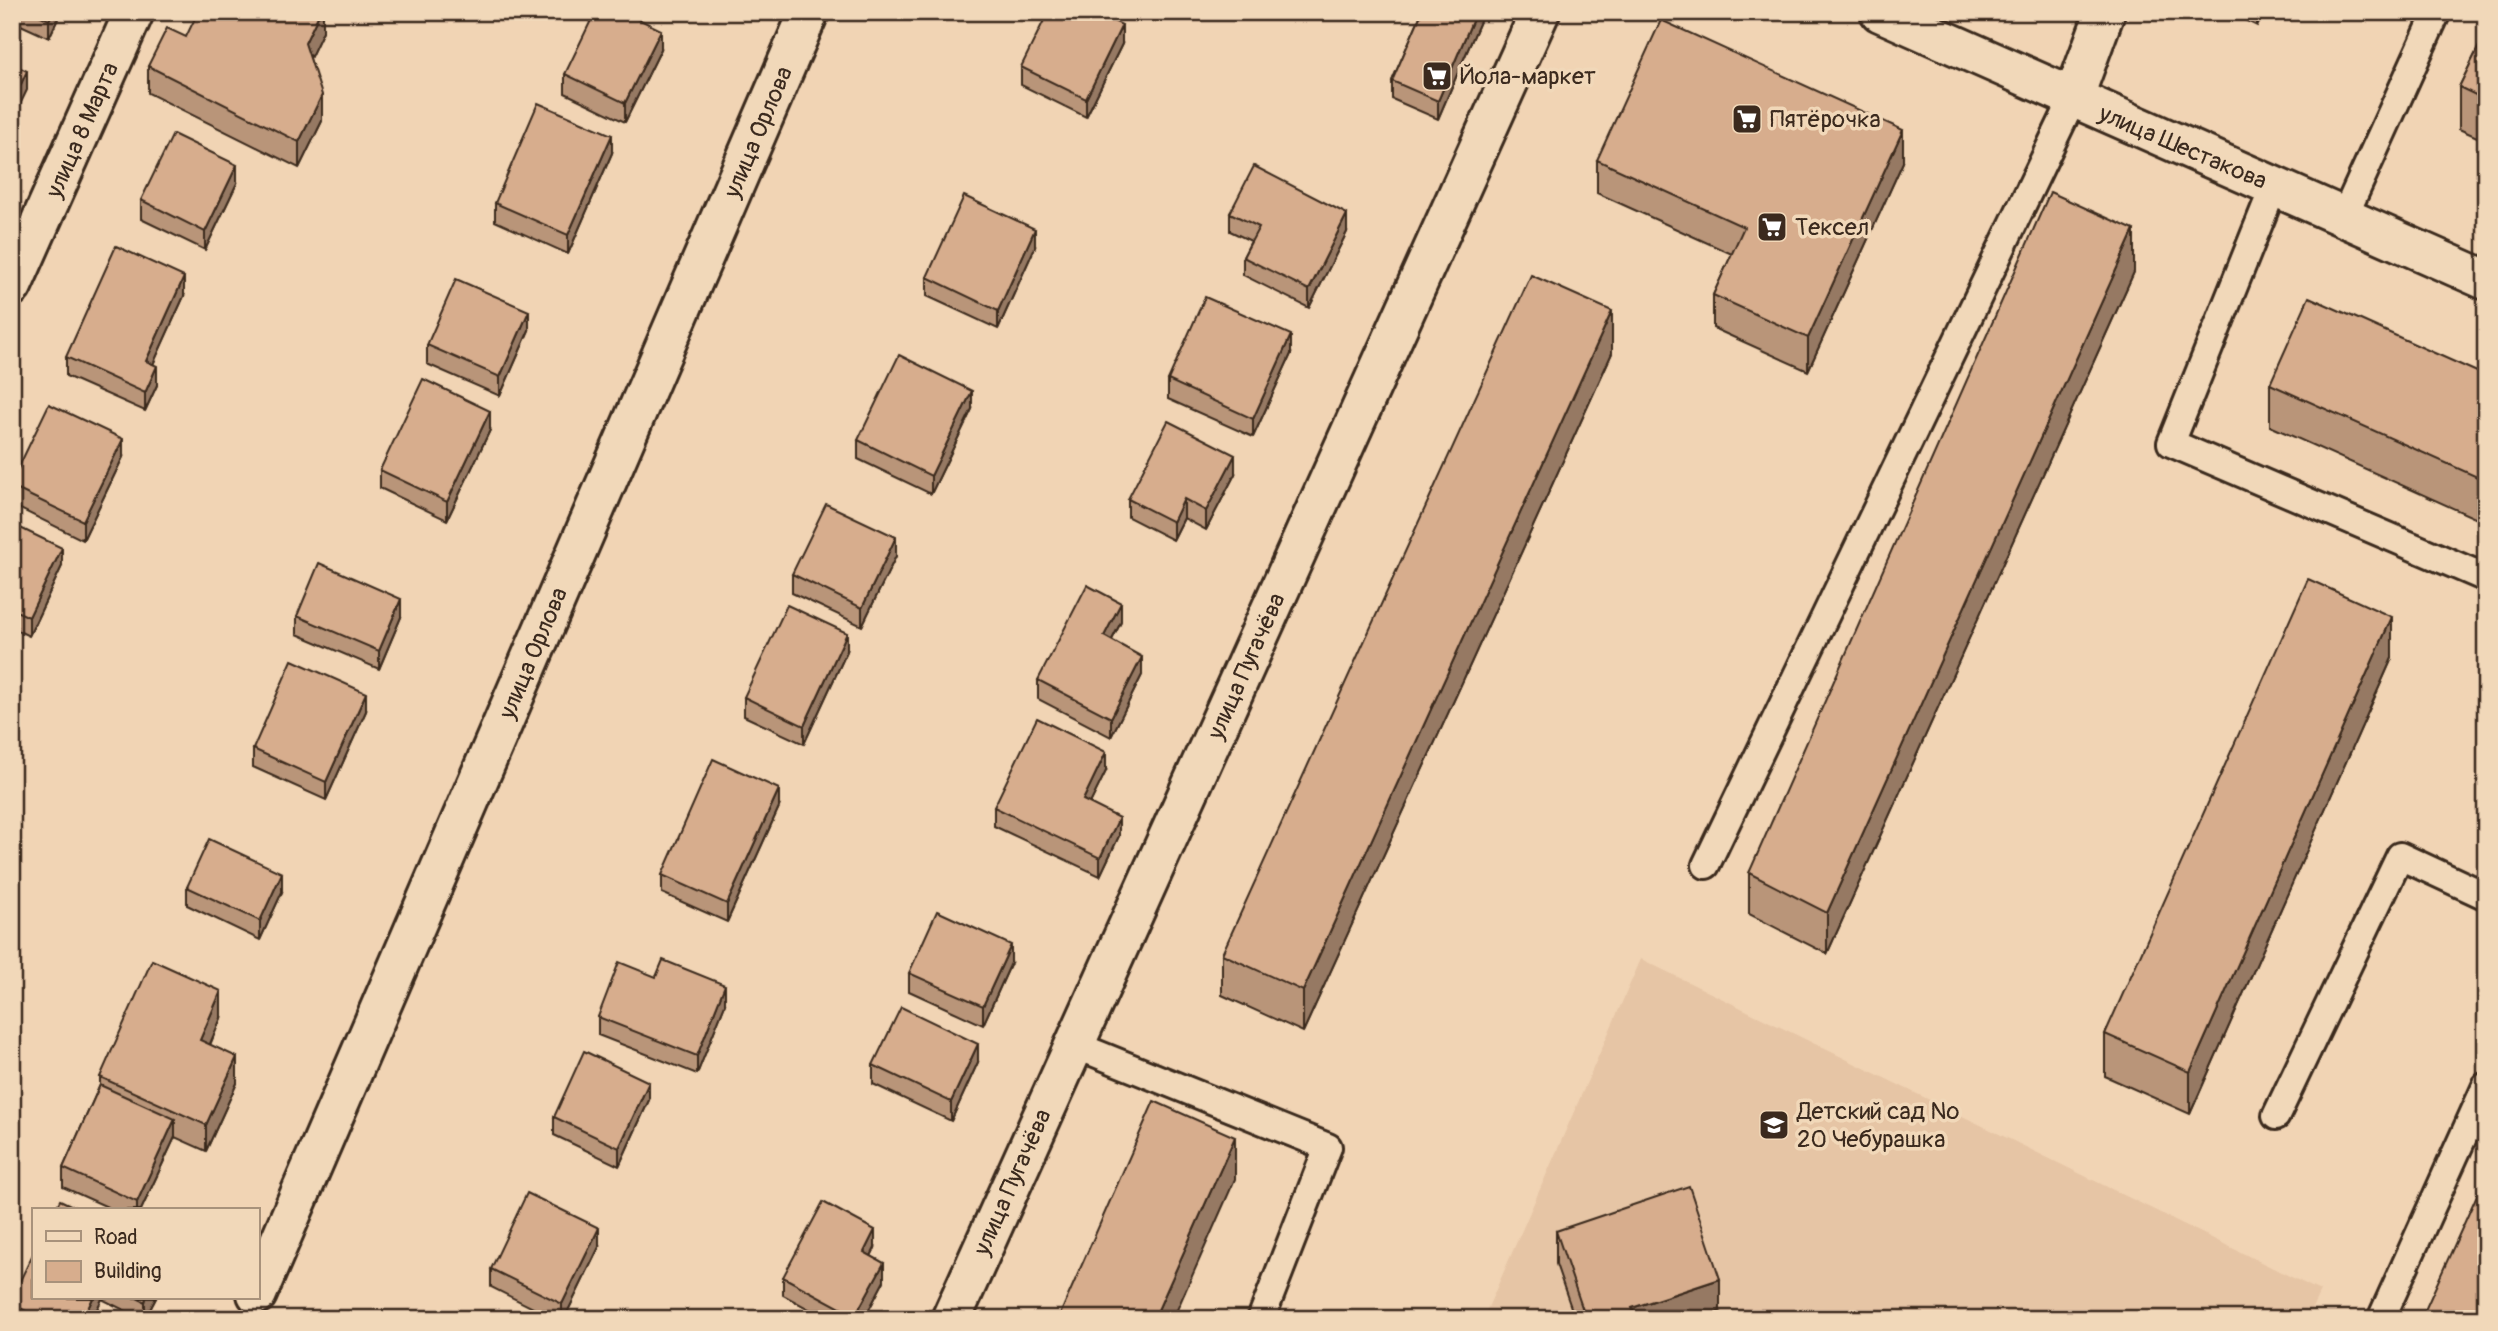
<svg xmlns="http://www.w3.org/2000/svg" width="2498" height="1331" viewBox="0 0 2498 1331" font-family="Pangolin,sans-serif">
  <rect width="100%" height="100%" fill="#f1d4b4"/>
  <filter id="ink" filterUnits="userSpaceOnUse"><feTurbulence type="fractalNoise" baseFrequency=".0143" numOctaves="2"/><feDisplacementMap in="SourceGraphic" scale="14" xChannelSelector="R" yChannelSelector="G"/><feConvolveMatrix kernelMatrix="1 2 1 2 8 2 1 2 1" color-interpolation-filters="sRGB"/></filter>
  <g filter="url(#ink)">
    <polygon fill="#e6c5a5" points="1641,959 2320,1291 2307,1319 1483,1319"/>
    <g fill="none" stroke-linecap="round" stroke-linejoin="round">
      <g stroke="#3b2a1e" stroke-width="32">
        <g id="lane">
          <polyline points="2274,186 2171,443 2486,578"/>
          <polyline points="2344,217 2437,12"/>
          <polyline points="1706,865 2073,99"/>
          <polyline points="1075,1045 1328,1147 1261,1319"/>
          <polyline points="2276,1116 2400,856 2486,896"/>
          <polyline points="2381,1319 2486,1086"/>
        </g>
      </g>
      <g stroke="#3b2a1e" stroke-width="44">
        <g id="street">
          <polyline points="2073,99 2105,12"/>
          <polyline points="12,286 134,12"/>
          <polyline points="951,1319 1540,12"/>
        </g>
      </g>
      <g stroke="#3b2a1e" stroke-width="44">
        <g id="secondary">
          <polyline points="1880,12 2486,280"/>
          <polyline points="257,1294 809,12"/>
        </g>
      </g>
      <use href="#lane" stroke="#f1d8b9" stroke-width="26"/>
      <use href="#street" stroke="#f1d8b9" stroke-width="38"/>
      <use href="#secondary" stroke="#f1d8b9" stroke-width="38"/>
    </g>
    <g fill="#b99579" stroke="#3b2a1e" stroke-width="2">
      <polygon points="12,12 61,12 49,38 12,21"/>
      <polygon points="323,12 323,31 310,58 322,121 299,168 148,93 148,66 186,37"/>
      <polygon points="1352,12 1370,12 1367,18"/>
      <polygon points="1422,12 1484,12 1438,119 1392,99 1392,81"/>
      <polygon points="2228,12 2263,12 2257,26"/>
      <polygon points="2486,32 2486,141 2459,129 2459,87"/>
      <polygon points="1122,44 1086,117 1021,85 1021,67"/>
      <polygon points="661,49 625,122 565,93 565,74"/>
      <polygon points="612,153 568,254 495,221 495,203"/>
      <polygon points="1597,160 1903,162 1808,371 1713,328 1713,295 1732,254 1597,193"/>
      <polygon points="237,183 205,250 141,219 141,200"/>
      <polygon points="1230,213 1347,232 1309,308 1243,275 1243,257 1251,241 1230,231"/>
      <polygon points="1035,247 998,329 927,296 927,277"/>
      <polygon points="2134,272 1827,954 1749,914 1749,873"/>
      <polygon points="184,296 153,364 157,385 145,411 66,376 66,357"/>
      <polygon points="529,330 500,396 427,364 427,345"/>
      <polygon points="1612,353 1303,1032 1222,995 1222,954"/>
      <polygon points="1291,354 1253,437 1168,399 1168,380"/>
      <polygon points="2486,376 2486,523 2270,426 2270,384"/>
      <polygon points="972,409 931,494 858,459 858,440"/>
      <polygon points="490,430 447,520 380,488 380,470"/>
      <polygon points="123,457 83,540 12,505 12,481"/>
      <polygon points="1235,474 1206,530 1184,518 1173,540 1128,517 1128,499"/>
      <polygon points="12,524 62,566 29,636 12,628"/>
      <polygon points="896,556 862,626 792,593 792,574"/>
      <polygon points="297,616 401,617 379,669 297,634"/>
      <polygon points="1121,622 1112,640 1142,675 1111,737 1038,699 1038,680"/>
      <polygon points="847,651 804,744 744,716 744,697"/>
      <polygon points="2392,658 2190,1114 2105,1076 2105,1034"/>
      <polygon points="366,711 326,800 253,767 253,749"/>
      <polygon points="1106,771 1090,803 1119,836 1100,876 994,826 994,807"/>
      <polygon points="779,807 727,922 662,893 662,875"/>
      <polygon points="187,887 282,892 260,940 187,905"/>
      <polygon points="1011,963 983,1025 909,991 909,973"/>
      <polygon points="725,1004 697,1074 598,1035 598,1017"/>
      <polygon points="221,1018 210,1045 237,1083 206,1151 175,1137 141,1210 114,1210 63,1187 63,1168 100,1085 100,1077"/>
      <polygon points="978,1062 951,1121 873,1084 873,1065"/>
      <polygon points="649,1100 619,1166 554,1135 554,1117"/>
      <polygon points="1556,1231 1720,1311 1698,1319 1575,1319 1556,1264"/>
      <polygon points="599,1247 564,1319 555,1319 491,1287 491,1269"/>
      <polygon points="875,1248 871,1256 884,1281 864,1319 827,1319 783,1295 783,1277"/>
      <polygon points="12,1297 33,1298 156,1298 145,1319 142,1319 102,1299 92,1319 12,1319"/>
    </g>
    <g fill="#967963" stroke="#3b2a1e" stroke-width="2">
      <polygon points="53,12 61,12 49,38 49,20"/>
      <polygon points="320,12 323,12 323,31 305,69 305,43"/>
      <polygon points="1476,12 1484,12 1438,119 1438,101"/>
      <polygon points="2257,12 2263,12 2257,26"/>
      <polygon points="1122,25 1122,44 1086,117 1086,99"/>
      <polygon points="661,30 661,49 625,122 625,103"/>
      <polygon points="27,71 27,90 12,121 12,103"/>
      <polygon points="322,95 322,121 299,168 299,142"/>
      <polygon points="1903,130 1903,162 1808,371 1808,338"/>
      <polygon points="612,135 612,153 568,254 568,235"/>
      <polygon points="237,165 237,183 205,250 205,232"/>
      <polygon points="1347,214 1347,232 1309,308 1309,290"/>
      <polygon points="1035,229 1035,247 998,329 998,311"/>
      <polygon points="2134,230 2134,272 1827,954 1827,913"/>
      <polygon points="184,277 184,296 146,380 146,361"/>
      <polygon points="529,311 529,330 500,396 500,377"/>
      <polygon points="1612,311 1612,353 1303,1032 1303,991"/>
      <polygon points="1291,335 1291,354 1253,437 1253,419"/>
      <polygon points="157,366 157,385 145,411 145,393"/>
      <polygon points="972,391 972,409 931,494 931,476"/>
      <polygon points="490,411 490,430 447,520 447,502"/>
      <polygon points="123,439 123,457 83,540 83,521"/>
      <polygon points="1235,455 1235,474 1206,530 1206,511"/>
      <polygon points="1184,499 1184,518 1173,540 1173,522"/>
      <polygon points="896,537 896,556 862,626 862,608"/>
      <polygon points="62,548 62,566 29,636 29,617"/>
      <polygon points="401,599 401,617 379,669 379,651"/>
      <polygon points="1121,603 1121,622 1104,655 1104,636"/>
      <polygon points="2392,617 2392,658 2190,1114 2190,1072"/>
      <polygon points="847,633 847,651 804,744 804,726"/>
      <polygon points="1142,657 1142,675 1111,737 1111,718"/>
      <polygon points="16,664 16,690 12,699 12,673"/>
      <polygon points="366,693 366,711 326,800 326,782"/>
      <polygon points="1106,752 1106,771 1083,818 1083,800"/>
      <polygon points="779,789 779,807 727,922 727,904"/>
      <polygon points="1119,818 1119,836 1100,876 1100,858"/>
      <polygon points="282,873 282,892 260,940 260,921"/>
      <polygon points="1011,945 1011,963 983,1025 983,1006"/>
      <polygon points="725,985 725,1004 697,1074 697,1056"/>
      <polygon points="221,991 221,1018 200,1067 200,1040"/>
      <polygon points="978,1044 978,1062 951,1121 951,1102"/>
      <polygon points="237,1057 237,1083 206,1151 206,1125"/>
      <polygon points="649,1082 649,1100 619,1166 619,1148"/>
      <polygon points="175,1119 175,1137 141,1210 137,1210 137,1202"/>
      <polygon points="1235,1137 1235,1179 1173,1319 1154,1319"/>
      <polygon points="599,1228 599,1247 564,1319 562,1319 562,1304"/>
      <polygon points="875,1230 875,1248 864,1270 864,1252"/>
      <polygon points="884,1263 884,1281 864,1319 855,1319 855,1316"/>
      <polygon points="1720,1279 1720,1311 1698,1319 1632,1319 1632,1308"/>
      <polygon points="93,1298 102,1298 102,1299 92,1319 83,1319"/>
      <polygon points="146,1298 156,1298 145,1319 145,1302"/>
    </g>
    <g fill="#d7ad8d" stroke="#3b2a1e" stroke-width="2">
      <polygon points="33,12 53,12 49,20"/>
      <polygon points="198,12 320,12 305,43 322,95 299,142 148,66 167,28 186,37"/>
      <polygon points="595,12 624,12 661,30 625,103 565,74"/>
      <polygon points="1048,12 1095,12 1122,25 1086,99 1021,67"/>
      <polygon points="1422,12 1476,12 1438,101 1392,81"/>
      <polygon points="1661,20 1903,130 1808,338 1713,295 1744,227 1597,160"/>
      <polygon points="2486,32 2486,100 2459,87"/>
      <polygon points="12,64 27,71 12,103"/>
      <polygon points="538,103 612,135 568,235 495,203"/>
      <polygon points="173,134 237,165 205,232 141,200"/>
      <polygon points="1254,166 1347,214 1309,290 1243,257 1259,227 1230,213"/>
      <polygon points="2050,192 2134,230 1827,913 1749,873"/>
      <polygon points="964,196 1035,229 998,311 927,277"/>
      <polygon points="116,246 184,277 146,361 157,366 145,393 66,357"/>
      <polygon points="1531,275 1612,311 1303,991 1222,954"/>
      <polygon points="456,279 529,311 500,377 427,345"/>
      <polygon points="1205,297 1291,335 1253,419 1168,380"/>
      <polygon points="2309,297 2486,376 2486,481 2270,384"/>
      <polygon points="899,355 972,391 931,476 858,440"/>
      <polygon points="423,379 490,411 447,502 380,470"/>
      <polygon points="49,404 123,439 83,521 12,487 12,481"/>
      <polygon points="1168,421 1235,455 1206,511 1184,499 1173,522 1128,499"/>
      <polygon points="826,504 896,537 862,608 792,574"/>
      <polygon points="12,524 62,548 29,617 12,609"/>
      <polygon points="319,563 401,599 379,651 297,616"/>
      <polygon points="2308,579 2392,617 2190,1072 2105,1034"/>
      <polygon points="1087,585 1121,603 1104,636 1142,657 1111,718 1038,680"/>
      <polygon points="787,605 847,633 804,726 744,697"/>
      <polygon points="292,660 366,693 326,782 253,749"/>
      <polygon points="12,662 16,664 12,673"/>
      <polygon points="1037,718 1106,752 1083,800 1119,818 1100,858 994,807"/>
      <polygon points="713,759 779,789 727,904 662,875"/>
      <polygon points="209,839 282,873 260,921 187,887"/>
      <polygon points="937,911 1011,945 983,1006 909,973"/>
      <polygon points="152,960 221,991 200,1040 237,1057 206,1125 100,1077"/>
      <polygon points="663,960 725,985 697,1056 598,1017 619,962 656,977"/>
      <polygon points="901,1007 978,1044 951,1102 873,1065"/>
      <polygon points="584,1051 649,1082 619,1148 554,1117"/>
      <polygon points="100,1085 175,1119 137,1202 63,1168"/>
      <polygon points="1154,1101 1235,1137 1154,1319 1058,1319"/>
      <polygon points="2486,1175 2486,1319 2421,1319"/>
      <polygon points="1689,1186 1720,1279 1632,1308 1636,1319 1586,1319 1556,1231"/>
      <polygon points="527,1193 599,1228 562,1304 491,1269"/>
      <polygon points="60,1200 81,1210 55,1210"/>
      <polygon points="823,1202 875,1230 864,1252 884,1263 855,1316 783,1277"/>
      <polygon points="33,1254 33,1298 93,1298 83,1319 42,1319 12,1304 12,1297"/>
      <polygon points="137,1298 146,1298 145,1302"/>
      <polygon points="766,1314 777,1319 764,1319"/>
    </g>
  </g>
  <defs>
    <g id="supermarket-square" transform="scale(1.575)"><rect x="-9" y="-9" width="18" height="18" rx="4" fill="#3b2a1e" stroke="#f1d8b9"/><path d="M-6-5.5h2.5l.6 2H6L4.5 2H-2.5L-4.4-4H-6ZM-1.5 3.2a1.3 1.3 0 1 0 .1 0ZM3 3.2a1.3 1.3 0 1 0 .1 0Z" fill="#fff"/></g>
    <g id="school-square" transform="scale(1.575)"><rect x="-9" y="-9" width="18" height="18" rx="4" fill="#3b2a1e" stroke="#f1d8b9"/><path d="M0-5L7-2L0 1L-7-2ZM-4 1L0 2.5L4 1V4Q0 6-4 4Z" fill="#fff"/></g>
  </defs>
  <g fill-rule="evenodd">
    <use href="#supermarket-square" x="1437" y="76"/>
    <use href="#supermarket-square" x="1747" y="119"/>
    <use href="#supermarket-square" x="1772" y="227"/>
    <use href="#school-square" x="1774" y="1125"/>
  </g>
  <g text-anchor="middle" stroke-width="7" stroke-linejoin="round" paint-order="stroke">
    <g font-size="24" fill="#3b2a1e" stroke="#f1d8b9" text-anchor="start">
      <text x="1460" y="84">Йола-маркет</text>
      <text x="1770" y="127">Пятёрочка</text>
      <text x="1795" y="235">Тексел</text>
      <text x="1797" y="1119">Детский сад №<tspan x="1797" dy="28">20 Чебурашка</tspan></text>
    </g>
    <g font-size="24" fill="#3b2a1e" stroke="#f1d8b9">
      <text transform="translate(82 130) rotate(-66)" y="8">улица 8 Марта</text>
      <text transform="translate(758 132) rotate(-67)" y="8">улица Орлова</text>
      <text transform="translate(2183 147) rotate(23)" y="8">улица Шестакова</text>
      <text transform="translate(533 653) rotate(-67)" y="8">улица Орлова</text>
      <text transform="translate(1246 666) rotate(-66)" y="8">улица Пугачёва</text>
      <text transform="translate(1012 1182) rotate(-66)" y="8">улица Пугачёва</text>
    </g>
  </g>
  <rect width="2498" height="1331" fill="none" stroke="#f1d8b9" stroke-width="42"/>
  <rect x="21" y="21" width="2456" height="1289" fill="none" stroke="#3b2a1e" stroke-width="2.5" filter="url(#ink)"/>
  <rect x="32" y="1208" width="228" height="91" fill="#f1d8b9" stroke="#a8927b" stroke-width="2"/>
  <rect x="46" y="1231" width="35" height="10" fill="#f1d8b9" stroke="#a8927b" stroke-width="2"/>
  <text x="94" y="1244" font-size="21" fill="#3b2a1e">Road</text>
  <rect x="46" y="1261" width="35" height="21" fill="#d7ad8d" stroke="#a8927b" stroke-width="2"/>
  <text x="94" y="1278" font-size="21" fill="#3b2a1e">Building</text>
</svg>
